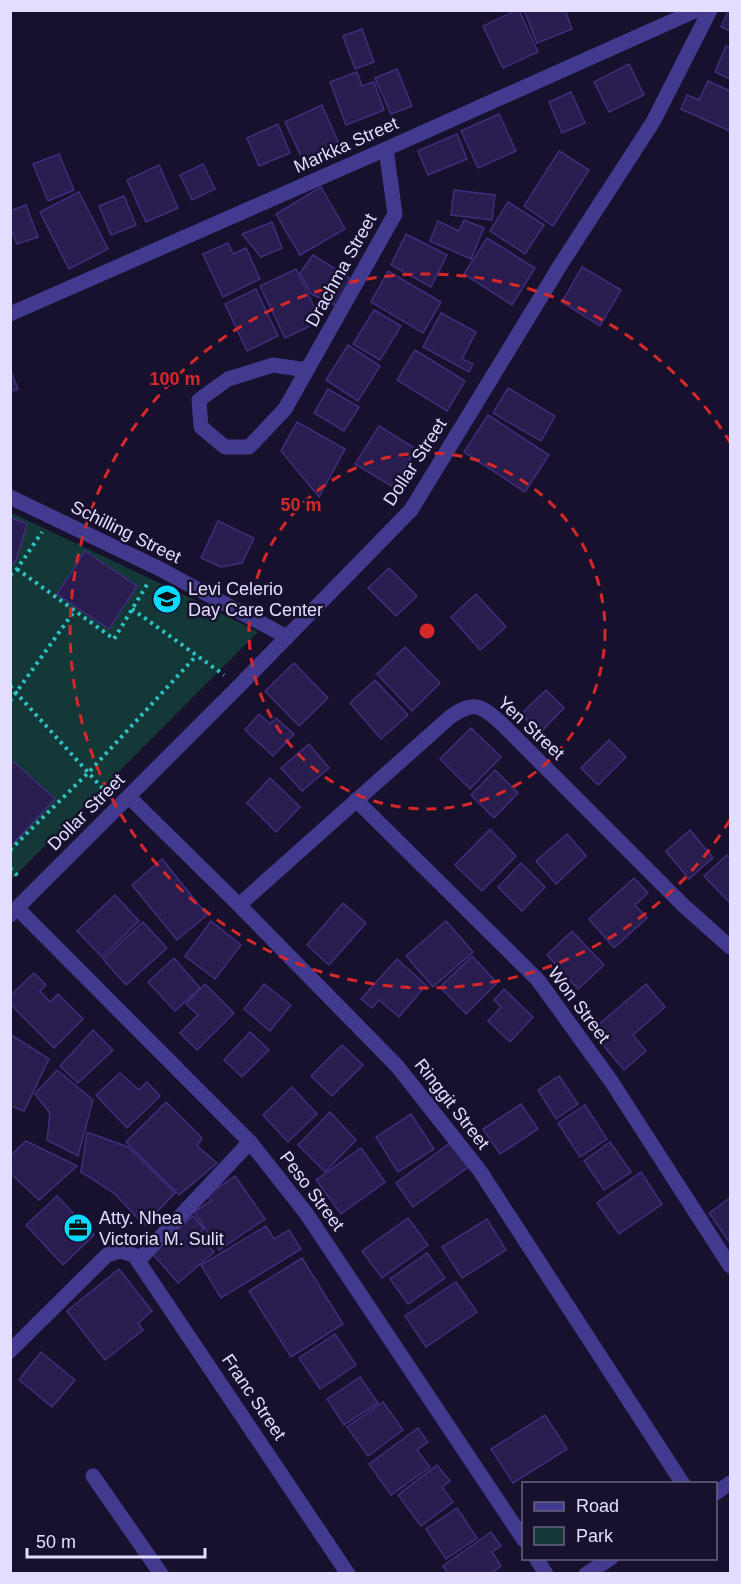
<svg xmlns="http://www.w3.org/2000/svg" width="741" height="1584" viewBox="0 0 741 1584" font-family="Helvetica,sans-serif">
  <rect width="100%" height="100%" fill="#17112e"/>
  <polygon fill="#143738" points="10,512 193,599 258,632 11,880"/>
  <g fill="#291c4f" stroke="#412d7c" stroke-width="1.5">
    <polygon points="517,10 519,10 538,52 503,68 483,26"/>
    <polygon points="524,10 565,10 572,29 537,43"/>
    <polygon points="729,10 730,10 730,31 721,27"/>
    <polygon points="362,29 374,62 355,69 343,36"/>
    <polygon points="726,46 730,48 730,79 715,72"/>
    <polygon points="629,64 644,95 609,112 594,82"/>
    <polygon points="397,69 412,106 391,114 375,78"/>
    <polygon points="357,72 362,86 374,82 384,110 346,125 330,82"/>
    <polygon points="708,81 730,91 730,131 681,109 687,95 699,100"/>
    <polygon points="571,92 585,123 562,133 549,102"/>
    <polygon points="322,105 340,146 304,162 285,122"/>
    <polygon points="499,114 516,151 478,168 461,131"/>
    <polygon points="278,124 290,153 259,166 247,138"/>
    <polygon points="457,134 467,159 428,175 418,151"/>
    <polygon points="559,151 589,170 553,226 524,206"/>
    <polygon points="59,154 74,190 48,201 33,164"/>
    <polygon points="203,164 215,189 192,200 180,175"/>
    <polygon points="159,165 178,208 146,222 127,180"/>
    <polygon points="321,187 345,229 300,255 276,214"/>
    <polygon points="454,190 495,195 492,220 451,215"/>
    <polygon points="79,192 108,249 69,269 40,212"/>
    <polygon points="124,196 136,225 111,235 99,206"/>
    <polygon points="508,202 544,225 525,254 490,231"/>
    <polygon points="26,205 38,237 17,244 10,226 10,211"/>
    <polygon points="464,220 484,228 471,259 430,241 438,221 459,231"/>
    <polygon points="272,222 282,248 261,257 242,234"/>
    <polygon points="406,234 447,255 431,287 391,265"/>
    <polygon points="487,238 535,268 512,305 464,274"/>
    <polygon points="228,243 233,254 246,248 260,279 223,297 203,254"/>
    <polygon points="313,255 351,279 337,306 311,294 300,273"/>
    <polygon points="582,267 621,290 600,326 562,302"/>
    <polygon points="296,269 321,321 285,338 260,286"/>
    <polygon points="388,271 441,302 423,333 371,302"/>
    <polygon points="256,289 278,336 247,351 225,304"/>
    <polygon points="374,310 401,326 380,360 353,344"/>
    <polygon points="441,313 476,332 462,359 473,364 469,372 423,347"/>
    <polygon points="348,345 380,366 358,401 326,380"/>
    <polygon points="415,350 465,381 447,411 397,380"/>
    <polygon points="10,369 18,389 10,392"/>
    <polygon points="508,388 555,416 541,441 493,413"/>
    <polygon points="328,389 359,407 344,431 314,413"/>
    <polygon points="488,415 549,455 525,492 464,452"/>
    <polygon points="297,422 345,449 319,497 281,451"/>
    <polygon points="379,426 416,449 393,487 355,464"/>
    <polygon points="10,517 27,524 16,560 10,567"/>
    <polygon points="218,521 254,538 242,563 221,567 201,558"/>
    <polygon points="85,551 137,586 109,629 57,594"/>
    <polygon points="389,568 417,596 396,616 368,588"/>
    <polygon points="476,594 506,627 480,650 451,617"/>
    <polygon points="405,647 440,683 412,711 377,674"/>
    <polygon points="294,663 328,698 299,726 265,691"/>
    <polygon points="375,680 408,715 381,739 350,703"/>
    <polygon points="546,690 564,708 540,733 521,714"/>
    <polygon points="259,714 270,724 276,718 294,734 273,756 245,730"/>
    <polygon points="471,728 501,757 470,789 440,759"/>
    <polygon points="609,740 626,757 598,785 581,768"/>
    <polygon points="309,744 329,768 302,791 281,768"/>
    <polygon points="14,762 55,799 10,847 10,765"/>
    <polygon points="495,770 518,793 494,818 471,795"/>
    <polygon points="270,778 300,807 276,832 247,803"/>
    <polygon points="490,829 516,856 482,891 455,865"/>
    <polygon points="690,830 713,858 689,879 666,851"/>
    <polygon points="567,834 586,856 556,884 536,861"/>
    <polygon points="727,855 730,858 730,903 704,876"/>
    <polygon points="162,859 207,915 177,940 132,885"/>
    <polygon points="521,863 545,887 522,911 498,887"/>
    <polygon points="634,878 648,893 635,905 647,918 614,948 589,919"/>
    <polygon points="115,895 139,921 102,957 77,931"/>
    <polygon points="343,903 366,923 329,965 307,945"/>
    <polygon points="211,921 241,945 215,979 185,956"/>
    <polygon points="446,921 473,952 433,987 406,956"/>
    <polygon points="143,922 167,948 126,985 103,959"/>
    <polygon points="572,931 604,965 578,989 547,955"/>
    <polygon points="472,956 497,983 466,1014 440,987"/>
    <polygon points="174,958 200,988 175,1011 148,982"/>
    <polygon points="397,959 426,985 399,1017 379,1000 372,1008 361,999"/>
    <polygon points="34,973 46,985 40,991 50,1002 58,994 83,1019 54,1048 10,1004 10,996"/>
    <polygon points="205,984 234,1013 197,1050 180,1033 198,1015 186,1004"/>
    <polygon points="264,984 291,1005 270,1031 244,1009"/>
    <polygon points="646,984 665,1007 633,1035 646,1051 624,1070 591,1031"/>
    <polygon points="504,989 533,1017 510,1042 488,1021 501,1007 494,1000"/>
    <polygon points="93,1030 113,1050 78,1083 60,1066"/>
    <polygon points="250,1032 269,1050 242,1077 224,1060"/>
    <polygon points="10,1034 49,1059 24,1111 10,1106"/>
    <polygon points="342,1045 363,1065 332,1096 311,1076"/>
    <polygon points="57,1070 93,1100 78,1156 47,1140 50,1113 35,1094"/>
    <polygon points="120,1073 139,1090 147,1082 160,1096 127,1128 96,1095"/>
    <polygon points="559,1076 578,1104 556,1119 538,1090"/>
    <polygon points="292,1087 317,1114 288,1142 263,1115"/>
    <polygon points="166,1102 202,1138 197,1146 217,1163 179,1195 126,1142"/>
    <polygon points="521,1104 538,1129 500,1154 483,1129"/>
    <polygon points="585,1105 607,1139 580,1157 558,1123"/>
    <polygon points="330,1112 356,1140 325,1172 298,1145"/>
    <polygon points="411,1114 434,1149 398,1172 376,1137"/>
    <polygon points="87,1132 128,1147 175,1193 144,1225 114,1193 81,1172"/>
    <polygon points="26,1141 77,1166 39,1200 10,1173 10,1156"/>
    <polygon points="610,1142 631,1172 604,1190 584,1161"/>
    <polygon points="450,1143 468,1167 413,1207 396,1183"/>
    <polygon points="361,1148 385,1182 341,1214 316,1180"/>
    <polygon points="641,1172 662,1204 619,1234 597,1203"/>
    <polygon points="235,1176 265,1219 219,1250 194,1212 211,1201 208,1195"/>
    <polygon points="57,1196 94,1235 63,1265 26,1225"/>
    <polygon points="730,1198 730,1243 709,1213"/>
    <polygon points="193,1216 204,1229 199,1233 214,1252 178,1283 151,1252"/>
    <polygon points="408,1218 428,1245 382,1278 362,1251"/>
    <polygon points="487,1219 506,1250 462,1278 442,1247"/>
    <polygon points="266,1226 274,1239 289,1230 301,1249 221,1298 201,1265"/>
    <polygon points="427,1253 445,1278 408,1304 390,1279"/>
    <polygon points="302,1258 343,1324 291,1357 249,1291"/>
    <polygon points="119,1269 152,1311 138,1323 143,1330 105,1360 67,1311"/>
    <polygon points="456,1282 477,1312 426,1347 405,1316"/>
    <polygon points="335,1334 356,1365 320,1389 299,1358"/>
    <polygon points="41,1352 75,1380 52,1407 19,1380"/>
    <polygon points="360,1377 378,1403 344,1425 327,1399"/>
    <polygon points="383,1402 403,1430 368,1456 347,1427"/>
    <polygon points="545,1415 567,1449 513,1483 491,1449"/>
    <polygon points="418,1428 428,1442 417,1450 430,1467 391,1495 369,1464"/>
    <polygon points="437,1465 450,1481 442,1487 453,1502 421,1526 398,1495"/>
    <polygon points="457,1508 477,1538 446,1559 426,1529"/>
    <polygon points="491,1532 501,1546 492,1552 501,1566 490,1574 448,1574 443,1566"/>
  </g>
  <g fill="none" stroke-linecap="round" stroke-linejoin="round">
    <g stroke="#2dc4c3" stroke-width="4" stroke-dasharray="3 4.5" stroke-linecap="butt">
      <polyline points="17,569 114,639 148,583"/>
      <polyline points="10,575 17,569 42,532"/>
      <polyline points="132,609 224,675"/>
      <polyline points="10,686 104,790 108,791"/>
      <polyline points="10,701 75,610"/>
      <polyline points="10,850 89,772 197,655"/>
      <polyline points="10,868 20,878"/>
    </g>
    <g stroke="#423a8e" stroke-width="15">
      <polyline points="10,314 386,149 697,10"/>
      <polyline points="307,370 273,365 228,379 199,400 201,427 225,447 249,447 285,409 395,214 386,149"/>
      <polyline points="10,497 158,568 287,637"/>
      <polyline points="129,797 239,905 397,1066 480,1171 683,1484"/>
      <polyline points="356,800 538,980 611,1081 730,1266"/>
      <path d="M 239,905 L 450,717 C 474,700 481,705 502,724 L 683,905 L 730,947"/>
      <polyline points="17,908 250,1142 306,1213 524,1540"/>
      <polyline points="10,915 239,686 411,510 561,264 653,122 710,10"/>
      <polyline points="139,1260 250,1142"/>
      <polyline points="10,1351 107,1255 120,1251 134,1255 348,1574"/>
      <polyline points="93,1476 161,1574"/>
      <polyline points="716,1493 730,1483"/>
      <polyline points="536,1558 546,1574"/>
      <polyline points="586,1574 611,1558"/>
    </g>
  </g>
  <g fill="none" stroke="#d62828" stroke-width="3" stroke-dasharray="10 8">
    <circle cx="427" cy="631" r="178"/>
    <path d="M730 820A357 357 0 1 1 730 442"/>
  </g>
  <defs>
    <g id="school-disc" transform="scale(1.5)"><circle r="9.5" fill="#09daff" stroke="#17112e"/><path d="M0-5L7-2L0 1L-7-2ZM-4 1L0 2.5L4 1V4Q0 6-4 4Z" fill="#111"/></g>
    <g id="office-disc" transform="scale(1.5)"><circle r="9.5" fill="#09daff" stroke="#17112e"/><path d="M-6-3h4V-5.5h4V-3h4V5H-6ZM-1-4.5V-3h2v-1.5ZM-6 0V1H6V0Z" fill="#111"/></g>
  </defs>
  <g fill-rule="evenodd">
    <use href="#school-disc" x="167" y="599"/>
    <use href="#office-disc" x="78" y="1228"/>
  </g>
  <g text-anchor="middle" stroke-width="5" stroke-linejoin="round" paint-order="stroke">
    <g font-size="18" fill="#e3ddff" stroke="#17112e">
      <text transform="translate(346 145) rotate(-24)" y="6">Markka Street</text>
      <text transform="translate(341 270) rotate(-61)" y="6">Drachma Street</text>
      <text transform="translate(415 462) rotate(-57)" y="6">Dollar Street</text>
      <text transform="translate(126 532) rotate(26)" y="6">Schilling Street</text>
      <text transform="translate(531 728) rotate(43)" y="6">Yen Street</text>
      <text transform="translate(86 812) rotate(-45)" y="6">Dollar Street</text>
      <text transform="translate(579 1005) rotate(53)" y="6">Won Street</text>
      <text transform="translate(452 1104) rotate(52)" y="6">Ringgit Street</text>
      <text transform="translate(312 1191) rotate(53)" y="6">Peso Street</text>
      <text transform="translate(254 1397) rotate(56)" y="6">Franc Street</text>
    </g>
    <g font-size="18" fill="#e3ddff" stroke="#17112e" text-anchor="start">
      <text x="188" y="595">Levi Celerio<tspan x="188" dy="21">Day Care Center</tspan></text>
      <text x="99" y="1224">Atty. Nhea<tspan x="99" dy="21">Victoria M. Sulit</tspan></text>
    </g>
  </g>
  <circle cx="427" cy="631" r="9" fill="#d62828" stroke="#17112e" stroke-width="3"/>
  <g font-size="18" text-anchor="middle" font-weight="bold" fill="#d62828" stroke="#17112e" stroke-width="5" stroke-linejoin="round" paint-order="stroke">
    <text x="175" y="385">100 m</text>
    <text x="301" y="511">50 m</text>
  </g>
  <rect width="741" height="1584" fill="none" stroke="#e3ddff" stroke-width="24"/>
  <rect x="522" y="1482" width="195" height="78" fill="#17112e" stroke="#696382" stroke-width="1.5"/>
  <rect x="534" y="1502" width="30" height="9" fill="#423a8e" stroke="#696382" stroke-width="1.5"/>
  <text x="576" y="1512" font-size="18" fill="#e3ddff">Road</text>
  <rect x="534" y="1527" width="30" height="18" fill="#143738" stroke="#696382" stroke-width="1.5"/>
  <text x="576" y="1542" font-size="18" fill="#e3ddff">Park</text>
  <path d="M27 1548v9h178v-9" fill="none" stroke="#e3ddff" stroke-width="3"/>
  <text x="36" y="1548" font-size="18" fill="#e3ddff" stroke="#17112e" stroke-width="4.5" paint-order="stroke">50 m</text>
</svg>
